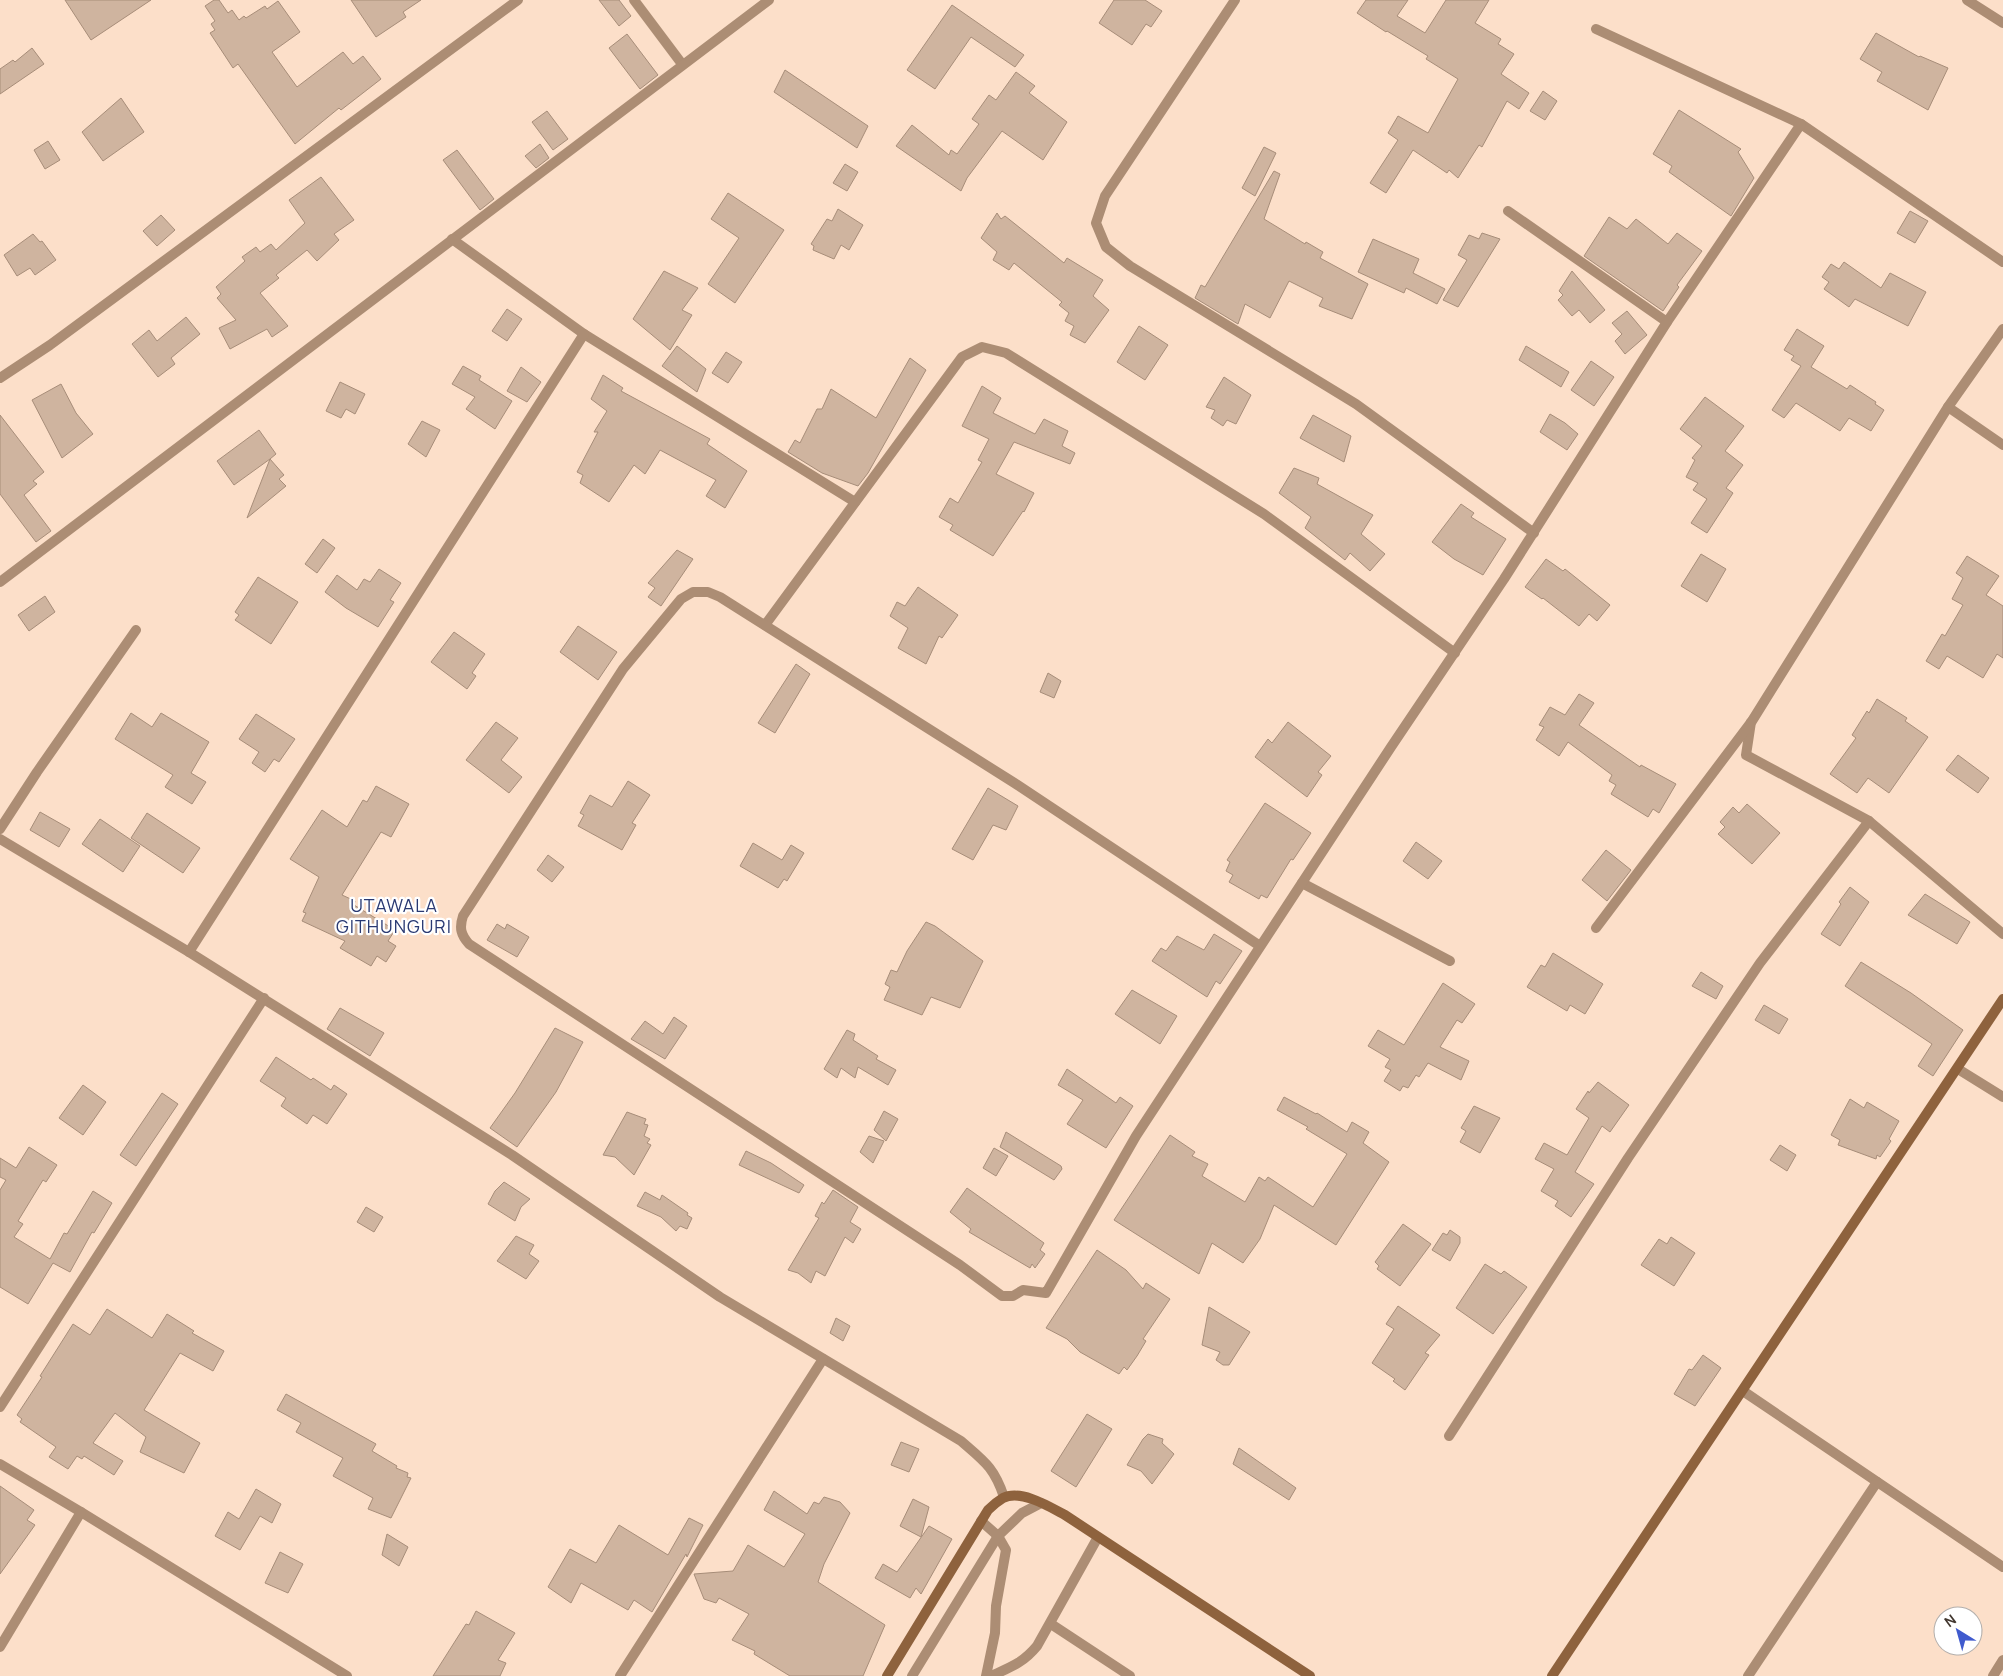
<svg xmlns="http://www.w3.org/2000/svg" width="2003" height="1676" viewBox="0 0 2003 1676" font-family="Manrope,sans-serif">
  <rect width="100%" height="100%" fill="#fcdfc9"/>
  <g fill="#cfb49f" stroke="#a78d79">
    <polygon points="65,0 151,0 91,40"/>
    <polygon points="214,0 219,0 228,13 232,10 239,20 244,16 246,18 265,6 267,9 278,1 300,32 272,52 297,87 343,52 353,64 363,56 381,79 341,110 339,108 295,144 238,64 233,68 210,33 215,30 211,24 215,21 205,6"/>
    <polygon points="351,0 421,0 403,12 406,17 376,37"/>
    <polygon points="599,0 619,0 631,16 619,26"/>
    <polygon points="1114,0 1145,0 1162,11 1151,27 1146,24 1132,45 1099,23"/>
    <polygon points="1366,0 1408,0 1397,16 1425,33 1446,0 1489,0 1475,23 1501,39 1498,44 1514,54 1501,74 1529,93 1519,109 1507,101 1482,147 1479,145 1458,178 1449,170 1447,173 1413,150 1386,193 1370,183 1398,140 1388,133 1398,116 1428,133 1458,79 1426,59 1428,56 1387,31 1386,32 1357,13"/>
    <polygon points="952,5 1024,55 1015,67 971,37 935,89 907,70"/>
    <polygon points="1876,33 1919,57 1920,56 1948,68 1928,110 1877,81 1882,72 1860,59"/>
    <polygon points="627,34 658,75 640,89 609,48"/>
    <polygon points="32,48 44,64 0,94 0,69 13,60 15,62"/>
    <polygon points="785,70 868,126 857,148 774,92"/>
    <polygon points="1016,72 1035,86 1029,93 1067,122 1043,160 1002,131 967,178 961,191 896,146 912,125 949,155 951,150 957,154 979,124 972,119 989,95 996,100"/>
    <polygon points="1543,91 1557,101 1545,120 1530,111"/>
    <polygon points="121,98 144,132 103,161 82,132"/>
    <polygon points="1679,110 1741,149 1738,152 1754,178 1731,216 1669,172 1672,166 1653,154"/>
    <polygon points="547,111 568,139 553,150 532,122"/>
    <polygon points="48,141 60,160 45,169 34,150"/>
    <polygon points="540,144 549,158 536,168 525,156"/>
    <polygon points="1264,147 1276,153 1255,196 1242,188"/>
    <polygon points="457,150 494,199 480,210 443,160"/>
    <polygon points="845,164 858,172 847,191 833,183"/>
    <polygon points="1274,171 1280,174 1264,219 1305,244 1306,242 1323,252 1320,258 1368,284 1352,319 1319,306 1323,298 1289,281 1270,318 1245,304 1238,324 1195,298 1201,285 1205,287"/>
    <polygon points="321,177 354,220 334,234 339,240 317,261 307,250 276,275 279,278 260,293 288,326 272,337 267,329 230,349 219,328 236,320 217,298 221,294 216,287 245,261 242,257 256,247 260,252 271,244 276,250 305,223 289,200"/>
    <polygon points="728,193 784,230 735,303 708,284 739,238 711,219"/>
    <polygon points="838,209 863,225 849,250 841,245 834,259 813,250 814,246 811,244 827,219 832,221"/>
    <polygon points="1910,211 1928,221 1915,243 1897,233"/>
    <polygon points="997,213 1001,219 1005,216 1064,263 1067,258 1103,280 1093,296 1109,310 1085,343 1070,335 1074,326 1065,321 1069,313 1059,305 1062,302 1014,263 1009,270 993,260 997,252 981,238"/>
    <polygon points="161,215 175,230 157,246 143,231"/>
    <polygon points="1609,217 1627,229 1636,219 1668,244 1677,233 1702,251 1677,285 1679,287 1663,311 1584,256"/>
    <polygon points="1482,233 1500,239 1458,307 1443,300 1467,260 1458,255 1469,235 1479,239"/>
    <polygon points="33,234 40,242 42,241 56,260 35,275 30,268 17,276 4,255"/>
    <polygon points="1373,239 1419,259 1413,273 1445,289 1437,304 1406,288 1404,293 1358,272"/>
    <polygon points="1844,262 1881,288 1890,273 1926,292 1908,326 1855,299 1849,307 1824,289 1829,282 1822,277 1831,264 1839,269"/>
    <polygon points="664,271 698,288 682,310 692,315 670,350 633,319"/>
    <polygon points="1572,271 1605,310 1590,323 1579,310 1572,316 1558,300 1563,295 1559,291"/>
    <polygon points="507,309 522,319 507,341 492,331"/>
    <polygon points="1627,311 1647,335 1625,354 1615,341 1622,334 1612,323"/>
    <polygon points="186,317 200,334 171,358 175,364 158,377 132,344 149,330 157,341"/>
    <polygon points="1139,326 1168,345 1145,380 1117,362"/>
    <polygon points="1797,329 1824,346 1811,367 1847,389 1850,385 1876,402 1875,404 1884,410 1871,431 1849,418 1840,431 1796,403 1784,418 1772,410 1801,366 1791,360 1794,356 1784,350"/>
    <polygon points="677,346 706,369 697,392 662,366"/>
    <polygon points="1526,346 1569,372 1561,387 1519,360"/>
    <polygon points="726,352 742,362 728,383 712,373"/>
    <polygon points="910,358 926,370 868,473 858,486 822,473 788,452 795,440 800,443 817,409 822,409 831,389 876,418"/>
    <polygon points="1591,361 1614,377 1594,406 1571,390"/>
    <polygon points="463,366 481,376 479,380 512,401 495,429 466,409 475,397 452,384"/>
    <polygon points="521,367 541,382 527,402 507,391"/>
    <polygon points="603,375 623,388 621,391 710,439 707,444 747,471 725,508 706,496 716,480 660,450 645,474 634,465 609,502 580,483 583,475 577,472 598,432 594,432 607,411 591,399"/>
    <polygon points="1224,377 1251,395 1236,424 1227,420 1223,426 1211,418 1215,410 1206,407"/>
    <polygon points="340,382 365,394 355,414 346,409 341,418 326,411"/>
    <polygon points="61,384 76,413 93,434 62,458 32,400"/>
    <polygon points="982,386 1001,398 993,413 1035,434 1044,419 1068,431 1062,446 1075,453 1070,464 1014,442 996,474 1034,493 1024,512 1023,511 993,556 950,530 953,525 939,517 950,498 958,503 982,462 978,460 989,439 962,426"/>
    <polygon points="1705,397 1744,426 1725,451 1743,465 1726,488 1733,493 1707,533 1691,523 1707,499 1693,490 1698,483 1686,477 1695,460 1692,458 1702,446 1680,429"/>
    <polygon points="1550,414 1565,423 1578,434 1567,450 1540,432"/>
    <polygon points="0,415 44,472 33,481 37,484 24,495 51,531 36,542 0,494"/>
    <polygon points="1313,415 1351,436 1344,462 1300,438"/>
    <polygon points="422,421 440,430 426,457 408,444"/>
    <polygon points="259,430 276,454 270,459 284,475 279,479 286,486 247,518 270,459 234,485 217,461"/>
    <polygon points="1294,468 1319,478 1317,484 1373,515 1361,534 1385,554 1370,571 1350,553 1345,560 1305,528 1311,517 1279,493"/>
    <polygon points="1461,504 1474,513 1471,517 1506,539 1483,575 1454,559 1432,542"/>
    <polygon points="323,539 335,548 317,573 305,564"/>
    <polygon points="677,550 693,559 661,606 648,597 655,588 648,583"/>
    <polygon points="1701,554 1726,569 1707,602 1681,586"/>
    <polygon points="1967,556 1999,576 1986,595 2003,606 2003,658 1997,654 1983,678 1947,656 1939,669 1926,661 1942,634 1945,636 1963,605 1952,599 1963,578 1956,573"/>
    <polygon points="1546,559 1563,571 1565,569 1610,605 1597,621 1589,614 1579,626 1543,598 1542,599 1525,587"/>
    <polygon points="379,569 401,583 390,600 394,602 378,627 346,608 325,592 337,575 357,590 364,579 370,582"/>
    <polygon points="258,577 298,602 271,644 235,620 239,615 235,612"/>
    <polygon points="918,587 958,615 942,638 939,636 926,664 898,648 908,628 890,616 897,602 905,606"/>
    <polygon points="45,596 55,612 29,631 18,615"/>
    <polygon points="578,626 617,652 598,680 560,652"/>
    <polygon points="454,632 485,654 472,673 476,676 467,689 431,662"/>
    <polygon points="796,664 810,674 775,733 758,723"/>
    <polygon points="1048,673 1061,681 1054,698 1040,692"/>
    <polygon points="1579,694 1594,703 1579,725 1640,767 1641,765 1676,784 1659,813 1653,809 1648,817 1611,794 1616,785 1609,781 1612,775 1568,742 1559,756 1536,740 1544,727 1539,725 1550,707 1565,715"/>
    <polygon points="1877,699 1907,718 1905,721 1928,737 1889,793 1868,778 1857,793 1830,774 1856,738 1852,735 1867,711 1869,713"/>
    <polygon points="131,713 152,727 161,713 209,742 191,773 206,782 192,804 165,787 173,775 115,739"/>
    <polygon points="256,714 295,739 279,762 274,759 265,772 252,763 259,752 239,739"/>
    <polygon points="496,722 518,738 501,760 522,777 509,793 466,760"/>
    <polygon points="1288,722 1331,756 1318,772 1322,775 1307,797 1255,757 1268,739 1272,743"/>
    <polygon points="1958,755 1989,778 1978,793 1946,770"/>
    <polygon points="628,781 650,795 632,823 636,825 622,850 578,826 584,815 580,813 590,795 612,807"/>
    <polygon points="376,786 409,804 391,837 381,832 342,895 355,901 354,905 395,930 388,941 396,946 386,962 377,956 371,966 340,948 345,941 302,921 306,913 303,912 319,877 290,859 322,810 347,827 363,800 367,802"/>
    <polygon points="988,788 1018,806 1006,830 993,825 973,860 952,849"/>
    <polygon points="1265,803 1311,833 1293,860 1291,859 1267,898 1261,895 1259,899 1229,882 1233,875 1226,871 1230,862 1227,860"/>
    <polygon points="1747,804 1780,833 1752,864 1718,834 1725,827 1720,822 1733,807 1739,813"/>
    <polygon points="40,812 70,829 59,847 30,830"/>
    <polygon points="147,813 200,848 183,873 131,838"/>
    <polygon points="100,819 140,846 123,872 82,844"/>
    <polygon points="1416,842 1442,861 1428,879 1403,861"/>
    <polygon points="753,843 782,860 791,845 804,853 787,881 784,879 778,888 740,866"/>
    <polygon points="1606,850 1631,870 1607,901 1582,880"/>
    <polygon points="548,855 564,867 552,882 537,870"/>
    <polygon points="1850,887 1869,902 1840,946 1821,934 1841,904 1839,902"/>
    <polygon points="1925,894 1970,922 1957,944 1908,915"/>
    <polygon points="926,922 935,926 983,961 960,1008 931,997 922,1015 884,1000 890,987 885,984 891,970 897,972 907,951"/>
    <polygon points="497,924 505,929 507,924 529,937 517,957 487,940"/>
    <polygon points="1214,934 1242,951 1220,984 1216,981 1207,997 1152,961 1161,948 1166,951 1177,936 1204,950"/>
    <polygon points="1553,953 1603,984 1585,1014 1570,1005 1567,1011 1527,987 1541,965 1545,967"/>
    <polygon points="1861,962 1911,993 1963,1030 1933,1076 1918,1066 1932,1044 1845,986"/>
    <polygon points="1701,972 1723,986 1716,999 1692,986"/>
    <polygon points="1443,983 1475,1004 1462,1023 1457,1020 1440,1047 1469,1061 1461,1080 1428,1063 1419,1077 1416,1075 1408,1088 1403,1086 1400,1091 1384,1081 1391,1070 1385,1067 1390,1059 1368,1046 1378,1030 1404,1045"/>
    <polygon points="1132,990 1177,1016 1160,1044 1115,1014"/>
    <polygon points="1764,1005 1788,1019 1779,1034 1755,1020"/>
    <polygon points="340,1008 384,1033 370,1056 327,1029"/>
    <polygon points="674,1017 687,1026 665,1059 631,1039 645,1021 663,1034"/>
    <polygon points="555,1028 583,1042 556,1092 517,1147 490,1128 515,1093"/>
    <polygon points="847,1030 855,1034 853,1040 878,1056 876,1059 896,1070 888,1085 858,1067 855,1078 841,1068 837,1078 824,1069"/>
    <polygon points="276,1057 311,1080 313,1078 331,1090 334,1085 347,1094 327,1124 313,1115 307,1124 281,1106 286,1098 260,1081"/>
    <polygon points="1067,1069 1116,1103 1120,1097 1133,1106 1106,1148 1067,1124 1083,1100 1058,1085"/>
    <polygon points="1598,1082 1629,1105 1610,1132 1602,1126 1575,1172 1594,1184 1571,1217 1555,1206 1558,1201 1541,1191 1554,1169 1535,1159 1544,1143 1567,1155 1589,1118 1576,1109 1588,1091 1589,1093"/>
    <polygon points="83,1085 106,1102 83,1135 59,1118"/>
    <polygon points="162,1093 178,1104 136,1166 120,1155"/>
    <polygon points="1284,1097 1316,1114 1317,1113 1347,1132 1352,1122 1369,1132 1363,1143 1389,1162 1336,1245 1274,1205 1260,1239 1243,1263 1212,1243 1199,1274 1114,1220 1170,1135 1195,1152 1192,1156 1208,1164 1202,1176 1245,1202 1259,1177 1265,1181 1268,1177 1313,1207 1347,1154 1306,1129 1308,1127 1277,1110"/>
    <polygon points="1850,1099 1864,1108 1867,1102 1899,1121 1889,1139 1891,1141 1880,1157 1877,1155 1876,1159 1838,1145 1840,1140 1831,1135"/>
    <polygon points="1474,1106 1500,1118 1480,1153 1460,1142 1466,1131 1461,1128"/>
    <polygon points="884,1111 898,1119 886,1141 874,1130"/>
    <polygon points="627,1112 646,1119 644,1124 648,1125 644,1136 650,1139 647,1143 651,1145 634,1175 615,1157 603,1155"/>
    <polygon points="1006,1132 1061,1166 1062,1169 1054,1180 1000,1147"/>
    <polygon points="869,1136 884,1141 873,1163 860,1152"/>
    <polygon points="1780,1145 1796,1155 1787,1171 1770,1160"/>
    <polygon points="29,1147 57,1165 46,1182 43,1180 18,1221 23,1224 14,1237 50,1259 64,1233 67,1234 93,1191 112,1203 94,1233 92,1232 70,1272 53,1263 28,1304 0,1287 0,1190 6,1180 0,1177 0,1158 16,1168"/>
    <polygon points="994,1148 1008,1156 996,1176 983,1168"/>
    <polygon points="746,1151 771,1163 804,1185 799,1193 739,1165"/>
    <polygon points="504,1182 530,1199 521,1207 515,1221 488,1204 495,1191"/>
    <polygon points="967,1188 1044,1243 1040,1250 1045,1254 1035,1268 1032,1264 1030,1268 969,1232 971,1229 950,1212"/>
    <polygon points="833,1190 858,1207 850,1222 861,1229 853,1243 845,1237 825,1276 816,1271 811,1283 798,1273 788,1270 819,1218 815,1216 822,1202 824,1204"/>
    <polygon points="645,1192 660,1200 662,1195 688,1213 687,1215 692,1218 687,1229 680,1226 676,1231 661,1217 637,1206"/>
    <polygon points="366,1207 383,1217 374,1232 357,1222"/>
    <polygon points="1403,1224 1431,1244 1400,1286 1377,1269 1379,1266 1375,1262"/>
    <polygon points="1450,1230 1460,1237 1460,1243 1450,1261 1432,1250 1443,1233 1447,1235"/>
    <polygon points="516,1236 534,1245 529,1254 539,1261 526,1279 497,1261"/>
    <polygon points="1671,1237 1695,1253 1674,1286 1641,1265 1659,1239 1667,1244"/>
    <polygon points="1097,1250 1126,1270 1143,1289 1146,1283 1170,1299 1143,1339 1146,1341 1137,1356 1127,1370 1124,1367 1119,1374 1080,1352 1067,1339 1046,1328"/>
    <polygon points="1485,1264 1501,1274 1504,1271 1527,1287 1493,1334 1456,1308"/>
    <polygon points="1398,1306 1440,1335 1425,1353 1429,1355 1405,1390 1393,1381 1395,1379 1372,1363 1394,1329 1386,1324"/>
    <polygon points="1209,1307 1250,1332 1229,1365 1223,1365 1216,1360 1220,1352 1202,1345"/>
    <polygon points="107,1309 152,1338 167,1314 194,1331 192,1333 224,1351 213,1371 180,1353 144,1410 200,1443 184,1473 140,1452 146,1437 115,1413 93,1443 123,1461 114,1475 84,1456 82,1459 77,1456 68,1469 49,1457 56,1447 20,1422 22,1419 17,1415 42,1377 40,1376 73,1324 90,1335"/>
    <polygon points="836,1318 850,1326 843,1341 830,1333"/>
    <polygon points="1703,1355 1721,1368 1695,1406 1674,1394 1689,1369 1692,1370"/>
    <polygon points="286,1394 376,1444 372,1451 397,1466 396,1468 408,1473 407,1477 411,1478 391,1518 368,1509 373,1498 333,1476 343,1458 296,1432 301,1423 277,1410"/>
    <polygon points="1087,1414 1112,1429 1076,1487 1051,1471"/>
    <polygon points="1148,1434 1163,1439 1162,1443 1174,1454 1152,1484 1141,1471 1127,1465 1143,1439"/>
    <polygon points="901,1442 919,1449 909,1472 891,1465"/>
    <polygon points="1239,1448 1296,1488 1289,1500 1233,1464"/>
    <polygon points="0,1486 34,1510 27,1520 35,1525 0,1574"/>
    <polygon points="256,1489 281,1504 272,1523 260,1516 240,1550 215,1536 228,1512 239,1519"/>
    <polygon points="774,1491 807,1514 814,1502 819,1504 824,1497 840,1502 850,1513 824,1564 818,1582 885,1625 863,1676 790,1676 754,1654 755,1651 732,1640 749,1614 719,1598 716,1603 704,1599 694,1574 733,1571 748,1545 784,1567 805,1534 764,1510"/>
    <polygon points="913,1499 929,1507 921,1537 900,1526"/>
    <polygon points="689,1518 703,1525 687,1557 686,1554 652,1612 634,1600 628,1610 581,1583 571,1603 548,1587 570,1549 596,1563 619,1525 668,1555"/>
    <polygon points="929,1526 952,1539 921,1594 916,1588 910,1598 875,1578 883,1564 897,1572"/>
    <polygon points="387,1534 408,1547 399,1566 382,1555"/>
    <polygon points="280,1552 303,1564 288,1593 265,1583"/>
    <polygon points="476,1611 515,1633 498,1660 506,1663 500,1676 433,1676 466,1624 469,1625"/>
  </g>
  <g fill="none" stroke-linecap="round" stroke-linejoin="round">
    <g stroke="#ac8d74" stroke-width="10">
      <polyline points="634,0 682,64"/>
      <polyline points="1235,0 1105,196 1096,223 1106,247 1130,266 1356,404 1534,533"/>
      <polyline points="1967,0 2003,23"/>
      <polyline points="1596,29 1801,124 2003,262"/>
      <polyline points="1508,211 1667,322"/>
      <polyline points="584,334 855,502"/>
      <polyline points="0,378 50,345 518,0"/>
      <polyline points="1948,407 2003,445"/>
      <polyline points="0,582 769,0"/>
      <polyline points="765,625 962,357 982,347 1006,353 1264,514 1455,653"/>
      <polyline points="1751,722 1746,755 1869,821 2003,934"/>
      <polyline points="0,829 37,772 136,630"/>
      <path d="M 0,839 L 189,952 L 512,1155 L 720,1297 L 961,1441 C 984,1461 994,1467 1004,1497"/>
      <polyline points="1302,883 1450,961"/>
      <polyline points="1596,928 1752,721 1948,407 2003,329"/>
      <path d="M 1260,946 L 1016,784 L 720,597 L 708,592 L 693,592 L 681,599 L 623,669 L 463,916 C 459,928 461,935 469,944 L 960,1265 L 1002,1296 L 1013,1296 L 1023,1290 L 1046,1293 L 1136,1136 L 1391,747 L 1504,579 L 1667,322 L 1801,124"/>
      <polyline points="189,952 584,334 452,239"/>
      <polyline points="1958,1069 2003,1097"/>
      <polyline points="1743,1391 2003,1567"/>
      <polyline points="0,1407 264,998"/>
      <polyline points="1449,1436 1628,1158 1760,963 1869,821"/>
      <polyline points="0,1464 81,1512 347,1676"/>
      <polyline points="981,1521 998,1536 1006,1550 996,1606 995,1633 986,1676"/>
      <polyline points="1051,1624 1130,1676"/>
      <polyline points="0,1647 81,1512"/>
      <polyline points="620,1676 823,1359"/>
      <polyline points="912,1676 998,1536 1022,1513 1041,1503"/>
      <path d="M 991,1676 C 1011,1667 1023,1663 1037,1646 L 1098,1537"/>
      <polyline points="1748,1676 1877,1482"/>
      <polyline points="1993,1676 2003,1660"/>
    </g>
    <g stroke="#8e623d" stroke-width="10">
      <path d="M 887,1676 L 988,1510 C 992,1506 998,1501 1003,1498 C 1021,1489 1050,1507 1065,1515 L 1310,1676"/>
      <polyline points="1552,1676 2003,999"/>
    </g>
  </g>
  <g text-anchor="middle" stroke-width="4.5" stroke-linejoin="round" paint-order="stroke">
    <g font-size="18" letter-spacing="1" fill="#293972" stroke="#fff">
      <text x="394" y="912">UTAWALA<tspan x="394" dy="21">GITHUNGURI</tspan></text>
    </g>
  </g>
  <g transform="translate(1958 1631) rotate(323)"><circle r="24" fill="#ffffff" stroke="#b3afac"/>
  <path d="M0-4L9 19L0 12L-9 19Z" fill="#405bce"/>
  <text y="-8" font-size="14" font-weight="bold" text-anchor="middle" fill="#42372f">N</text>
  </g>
</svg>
